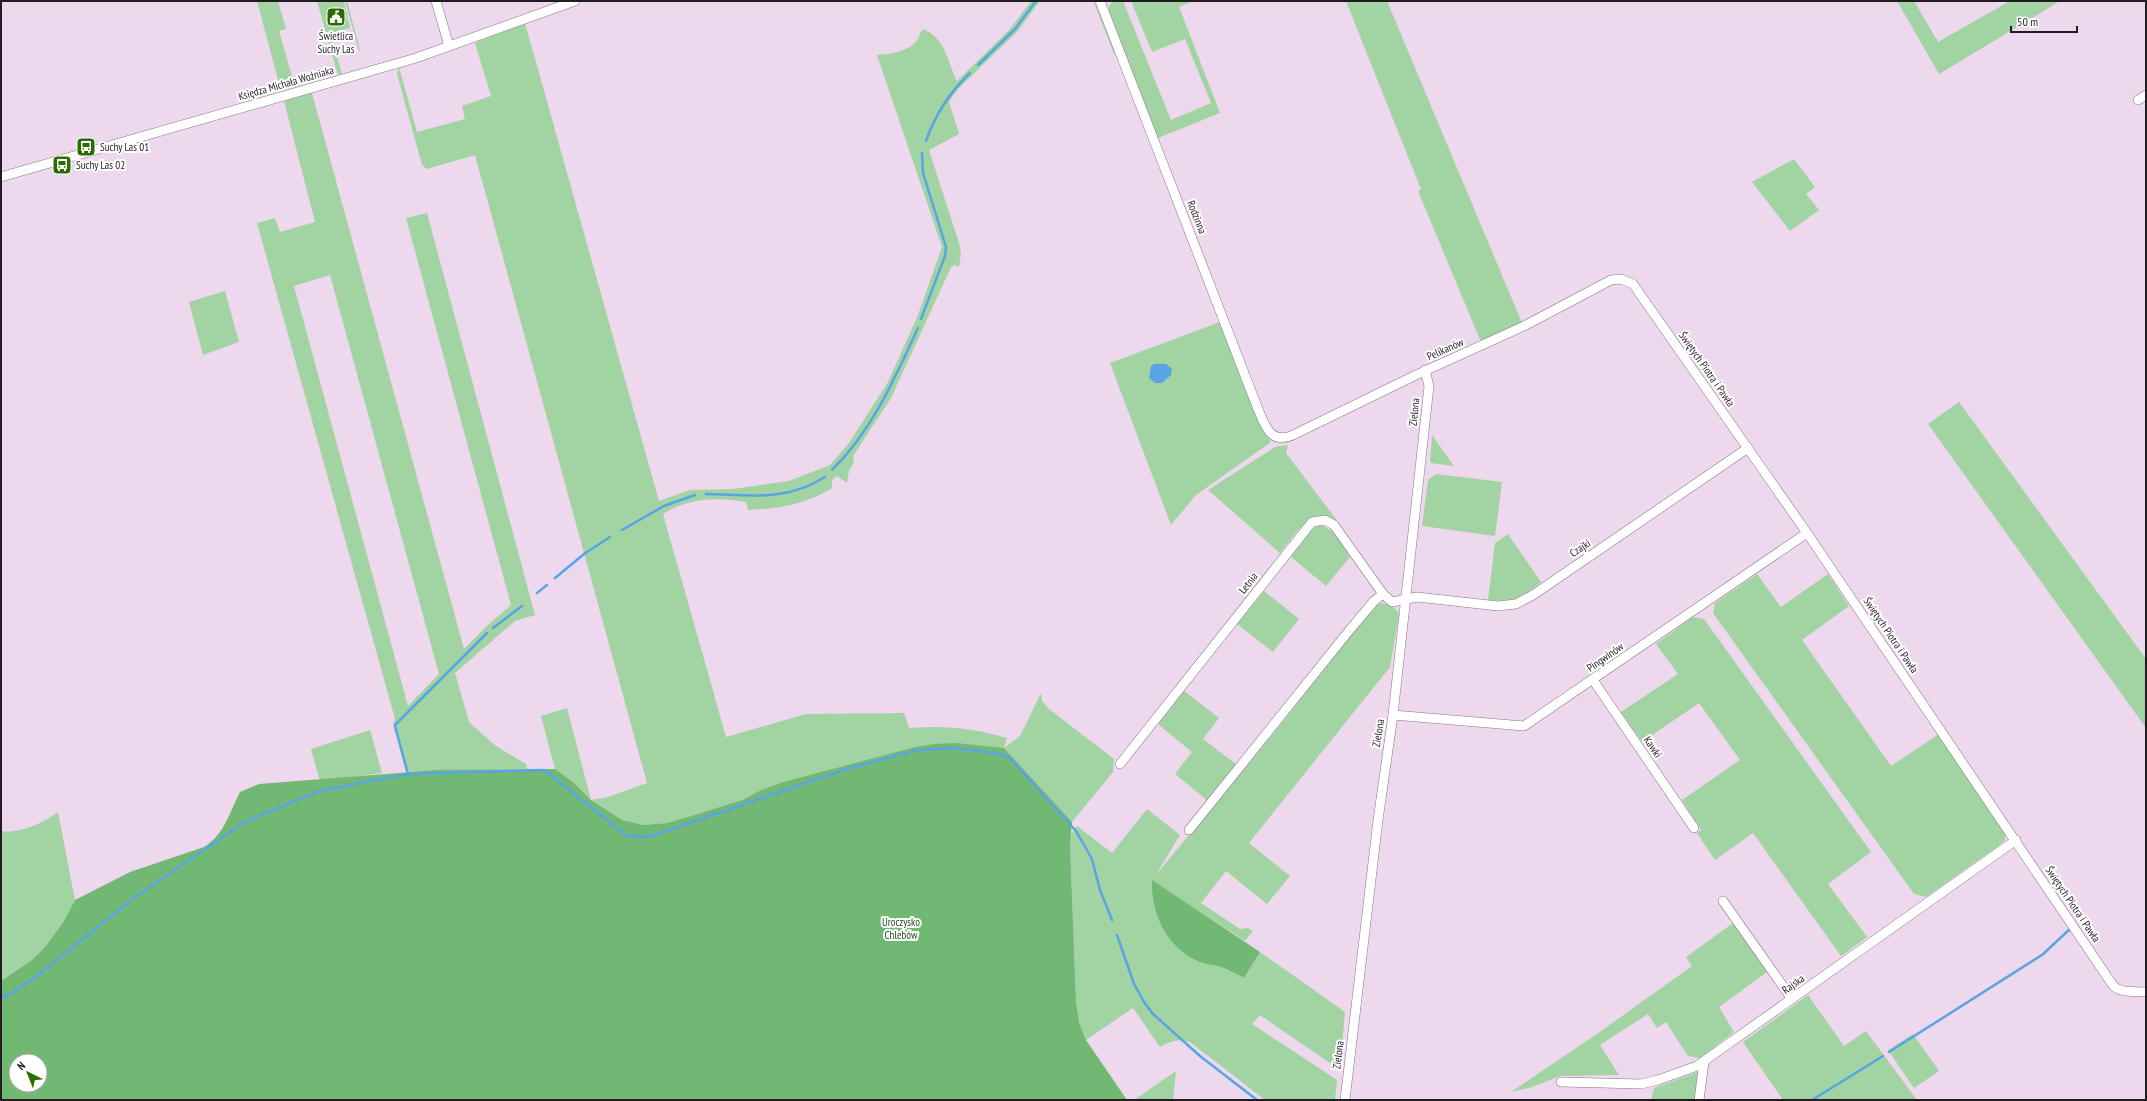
<svg xmlns="http://www.w3.org/2000/svg" width="2147" height="1101" viewBox="0 0 2147 1101" font-family="'PT Sans Narrow',sans-serif">
  <rect width="100%" height="100%" fill="#edd8ed"/>
  <g fill="#a2d3a2" fill-rule="evenodd">
    <polygon points="257,1 278,1 286,29 279,31 295,87 281,91"/>
    <polygon points="317,1 326,1 327,6 327,1 344,2 350,28 328,34 330,41 332,40 342,74 338,75"/>
    <polygon points="345,1 347,1 361,54 358,48"/>
    <path d="M 1031,1 L 1040,1 L 1017,32 L 958,89 L 949,102 L 959,134 L 929,150 L 959,243 L 961,253 L 959,267 L 955,265 L 951,267 L 891,398 L 853,456 L 854,463 L 849,470 L 847,483 L 837,476 L 832,480 L 832,488 C 806,504 778,509 748,510 L 746,502 C 716,497 689,498 663,514 L 726,737 L 806,714 L 904,713 L 909,728 C 942,725 975,728 1007,738 L 1004,748 L 1020,736 L 1041,693 L 1042,701 L 1049,709 L 1114,759 L 1113,772 L 1072,822 L 1004,748 L 915,747 L 783,782 L 761,790 L 742,800 L 691,816 L 667,823 L 642,825 L 622,820 L 591,800 L 573,782 L 555,769 L 541,716 L 567,708 L 591,800 L 608,797 L 647,783 L 475,155 L 427,169 L 422,165 L 397,74 L 399,67 L 417,132 L 465,119 L 462,106 L 491,96 L 475,43 L 525,23 L 659,501 L 690,490 L 733,489 L 789,481 L 830,465 L 849,443 L 888,382 L 918,315 L 942,247 L 877,55 C 891,54 908,52 917,40 C 920,36 920,32 923,29 C 945,37 948,63 957,81 L 1010,29 Z"/>
    <polygon points="1113,1 1123,1 1171,120 1211,103 1185,39 1152,52 1131,1 1194,1 1179,7 1220,113 1158,138 1109,12 1109,6"/>
    <polygon points="1346,1 1387,1 1522,323 1481,342 1418,191 1421,189"/>
    <polygon points="1897,1 1914,1 1938,42 2010,1 2060,1 1939,74"/>
    <polygon points="1091,3 1098,5 1116,53 1114,54 1095,5"/>
    <path d="M 312,93 L 464,649 L 489,624 L 511,605 L 406,218 L 427,213 L 535,615 L 515,621 L 455,673 L 469,722 L 496,746 L 526,764 L 527,769 L 406,772 L 393,724 L 395,719 L 257,223 L 275,218 L 280,232 L 315,222 L 284,101 ZM 330,275 L 439,674 L 408,706 L 294,286 Z"/>
    <polygon points="1794,159 1815,187 1806,194 1819,210 1790,231 1752,182"/>
    <polygon points="225,291 239,342 203,355 189,302"/>
    <polygon points="1220,322 1262,428 1271,442 1196,495 1171,525 1110,363"/>
    <polygon points="1959,402 2146,659 2146,728 1928,424"/>
    <polygon points="1432,435 1454,466 1430,463"/>
    <path d="M 1288,445 L 1286,453 L 1338,522 C 1332,520 1326,515 1319,516 C 1305,517 1288,543 1280,553 L 1208,490 L 1275,447 Z"/>
    <polygon points="1436,474 1502,482 1495,536 1422,526 1428,480"/>
    <path d="M 1320,525 C 1335,529 1342,545 1350,557 L 1326,586 L 1291,557 L 1312,529 Z"/>
    <path d="M 1508,534 L 1541,582 C 1519,599 1516,602 1488,600 L 1495,543 Z"/>
    <polygon points="1757,574 1781,607 1828,574 1849,606 1802,640 1891,766 1939,734 2005,832 2005,840 1998,846 1926,897 1914,894 1713,613 1715,603"/>
    <polygon points="1264,591 1299,619 1273,652 1237,624"/>
    <path d="M 1382,603 C 1389,604 1397,608 1399,615 L 1390,667 L 1249,843 L 1290,876 L 1267,904 L 1226,871 L 1201,903 L 1240,929 L 1248,928 L 1253,931 L 1245,941 L 1152,881 L 1201,963 L 1221,967 L 1244,978 L 1260,952 L 1345,1012 L 1340,1070 L 1260,1015 L 1252,1024 L 1337,1080 L 1335,1100 L 1265,1100 L 1190,1042 C 1179,1038 1169,1042 1160,1047 L 1133,1008 L 1086,1040 L 1079,1022 L 1076,1001 L 1070,844 L 1071,834 L 1077,826 L 1112,853 L 1147,809 L 1180,835 L 1155,876 L 1274,733 L 1369,612 L 1377,605 Z"/>
    <polygon points="1693,617 1704,619 1871,852 1828,884 1867,937 1841,956 1753,833 1715,860 1697,833 1701,830 1682,800 1740,760 1699,703 1642,742 1621,712 1678,674 1656,644"/>
    <polygon points="1184,691 1219,718 1203,739 1237,765 1208,801 1175,774 1192,752 1158,724"/>
    <polygon points="370,730 382,773 320,781 311,749"/>
    <path d="M 58,812 L 75,900 L 64,921 L 46,946 L 32,960 L 1,981 L 1,831 C 18,834 44,823 58,812 Z"/>
    <polygon points="1733,923 1767,972 1719,1007 1734,1032 1700,1058 1688,1056 1666,1022 1657,1028 1648,1014 1600,1045 1619,1075 1560,1076 1532,1087 1511,1092 1594,1036 1692,966 1686,957"/>
    <polygon points="1808,995 1844,1046 1866,1031 1917,1100 1783,1100 1743,1042"/>
    <polygon points="1913,1034 1939,1071 1914,1088 1888,1050"/>
    <polygon points="1176,1071 1173,1100 1134,1100"/>
    <polygon points="1698,1072 1696,1100 1651,1100 1654,1088"/>
  </g>
  <g fill="#71b873" fill-rule="evenodd">
    <path d="M 956,743 L 1004,748 L 1072,822 L 1070,844 L 1076,1001 L 1079,1022 L 1086,1040 L 1127,1100 L 1,1100 L 1,981 L 32,960 L 46,946 L 64,921 L 75,900 L 130,872 L 204,847 C 225,834 229,813 240,792 L 259,784 L 437,770 L 555,769 L 573,782 L 591,800 L 622,820 L 643,825 L 667,823 L 691,816 L 742,800 L 761,790 L 783,782 L 915,747 L 935,744 ZM 16,1061 L 40,1061 L 40,1085 L 16,1085 Z"/>
    <path d="M 1152,880 L 1260,952 L 1244,978 C 1236,974 1229,970 1221,967 C 1215,965 1207,965 1200,962 C 1167,948 1151,915 1152,880 Z"/>
  </g>
  <polygon fill="#58a5e5" points="1154,364 1166,364 1172,369 1171,375 1162,383 1155,383 1149,378 1151,366"/>
  <g fill="none" stroke-linecap="round" stroke-linejoin="round">
    <g stroke="#58a5e5" stroke-width="2.5">
      <polyline points="978,65 1015,29 1036,1"/>
      <path d="M 926,141 C 935,115 950,92 970,73"/>
      <polyline points="921,319 945,256 946,247 923,173 922,153"/>
      <path d="M 832,470 C 872,431 895,378 918,328"/>
      <path d="M 706,494 C 750,495 786,502 825,477"/>
      <polyline points="622,530 664,506 695,495"/>
      <polyline points="555,578 584,554 610,537"/>
      <polyline points="537,593 547,585"/>
      <polyline points="493,628 522,606"/>
      <polyline points="408,774 395,726 396,724 487,633"/>
      <polyline points="1117,935 1134,984 1144,1002 1153,1014 1200,1056 1257,1100"/>
      <polyline points="1,998 14,992 37,976 131,900 245,822 319,791 408,774 544,770 627,836 648,837 847,769 918,750 955,748 1001,754 1011,759 1076,831 1092,859 1100,890 1112,920"/>
      <polyline points="1889,1052 2042,955 2070,929"/>
      <polyline points="1812,1100 1883,1056"/>
    </g>
    <g stroke="#877587" stroke-width="10">
      <g id="minor">
        <polyline points="436,1 449,46"/>
        <path d="M 1100,1 L 1258,409 C 1265,426 1271,445 1293,435 L 1416,375 L 1524,326 L 1611,280 L 1621,279 L 1633,284 L 1807,533 L 2112,984 C 2119,994 2135,991 2146,992"/>
        <polyline points="2138,100 2146,95"/>
        <polyline points="1,177 416,58 575,1"/>
        <polyline points="1593,680 1694,828"/>
        <polyline points="1393,715 1524,726 1807,533"/>
        <polyline points="1120,764 1312,522 1325,520 1334,525 1383,594 1392,602 1417,597 1498,606 1516,604 1533,595 1748,448"/>
        <polyline points="1189,830 1348,632 1374,601 1383,594"/>
        <polyline points="1723,901 1792,999"/>
        <polyline points="1561,1082 1641,1084 1658,1080 1697,1066 2016,840"/>
        <polyline points="1345,1100 1378,820 1393,715 1429,386 1425,370"/>
        <polyline points="1699,1100 1704,1062"/>
      </g>
    </g>
    <use href="#minor" stroke="#fff" stroke-width="9"/>
  </g>
  <defs>
    <g id="civic-square" transform="scale(1)"><rect x="-9" y="-9" width="18" height="18" rx="4" fill="#2b6c01" stroke="#fff"/><path d="M-.6-6.5H3V-4.5H.6V-3L4-1V1h2V6H-6V1h2V-1L-.6-3ZM-1.2 2.5V6h2.4V2.5Z" fill="#fff"/></g>
    <g id="bus-square" transform="scale(1)"><rect x="-9" y="-9" width="18" height="18" rx="4" fill="#2b6c01" stroke="#fff"/><path d="M-5-6H5V4H4V6H2V4H-2V6H-4V4H-5ZM-3.5-4V0h7V-4ZM-3.5 1.2v1.5H-2V1.2ZM2 1.2v1.5H3.5V1.2Z" fill="#fff"/></g>
  </defs>
  <g fill-rule="evenodd">
    <use href="#civic-square" x="336" y="17"/>
    <use href="#bus-square" x="86" y="147"/>
    <use href="#bus-square" x="62" y="165"/>
  </g>
  <g text-anchor="middle" stroke-width="4" stroke-linejoin="round" paint-order="stroke">
    <g font-size="11" fill="#221b22" stroke="#fff" text-anchor="start">
      <text x="336" y="40" text-anchor="middle">Świetlica<tspan x="336" dy="13">Suchy Las</tspan></text>
      <text x="100" y="151">Suchy Las 01</text>
      <text x="76" y="169">Suchy Las 02</text>
    </g>
    <g font-size="11" fill="#221b22" stroke="#fff">
      <text transform="translate(286 83) rotate(-16)" y="4">Księdza Michała Woźniaka</text>
      <text transform="translate(1197 217) rotate(69)" y="4">Rodzinna</text>
      <text transform="translate(1445 349) rotate(-24)" y="4">Pelikanów</text>
      <text transform="translate(1707 369) rotate(55)" y="4">Świętych Piotra i Pawła</text>
      <text transform="translate(1414 412) rotate(-84)" y="4">Zielona</text>
      <text transform="translate(1580 548) rotate(-34)" y="4">Czajki</text>
      <text transform="translate(1248 583) rotate(-52)" y="4">Letnia</text>
      <text transform="translate(1891 635) rotate(56)" y="4">Świętych Piotra i Pawła</text>
      <text transform="translate(1605 657) rotate(-35)" y="4">Pingwinów</text>
      <text transform="translate(1378 733) rotate(-81)" y="4">Zielona</text>
      <text transform="translate(1653 747) rotate(56)" y="4">Kawki</text>
      <text transform="translate(2073 904) rotate(56)" y="4">Świętych Piotra i Pawła</text>
      <text transform="translate(1793 984) rotate(-36)" y="4">Rajska</text>
      <text transform="translate(1338 1055) rotate(-83)" y="4">Zielona</text>
    </g>
    <g font-size="11" fill="#1c4d20" stroke="#fff">
      <text x="901" y="926">Uroczysko<tspan x="901" dy="13">Chlebów</tspan></text>
    </g>
  </g>
  <rect width="2147" height="1101" fill="none" stroke="#221b22" stroke-width="4"/>
  <g transform="translate(28 1073) rotate(317)"><circle r="19" fill="#ffffff" stroke="#a7a4a7"/>
  <path d="M0-3L7 15L0 10L-7 15Z" fill="#2b6c01"/>
  <text y="-6" font-size="11" font-weight="bold" text-anchor="middle" fill="#221b22">N</text>
  </g>
  <path d="M2011 26v6h66v-6" fill="none" stroke="#221b22" stroke-width="2"/>
  <text x="2017" y="26" font-size="12" fill="#221b22" stroke="#ffffff" stroke-width="3" paint-order="stroke">50 m</text>
</svg>
